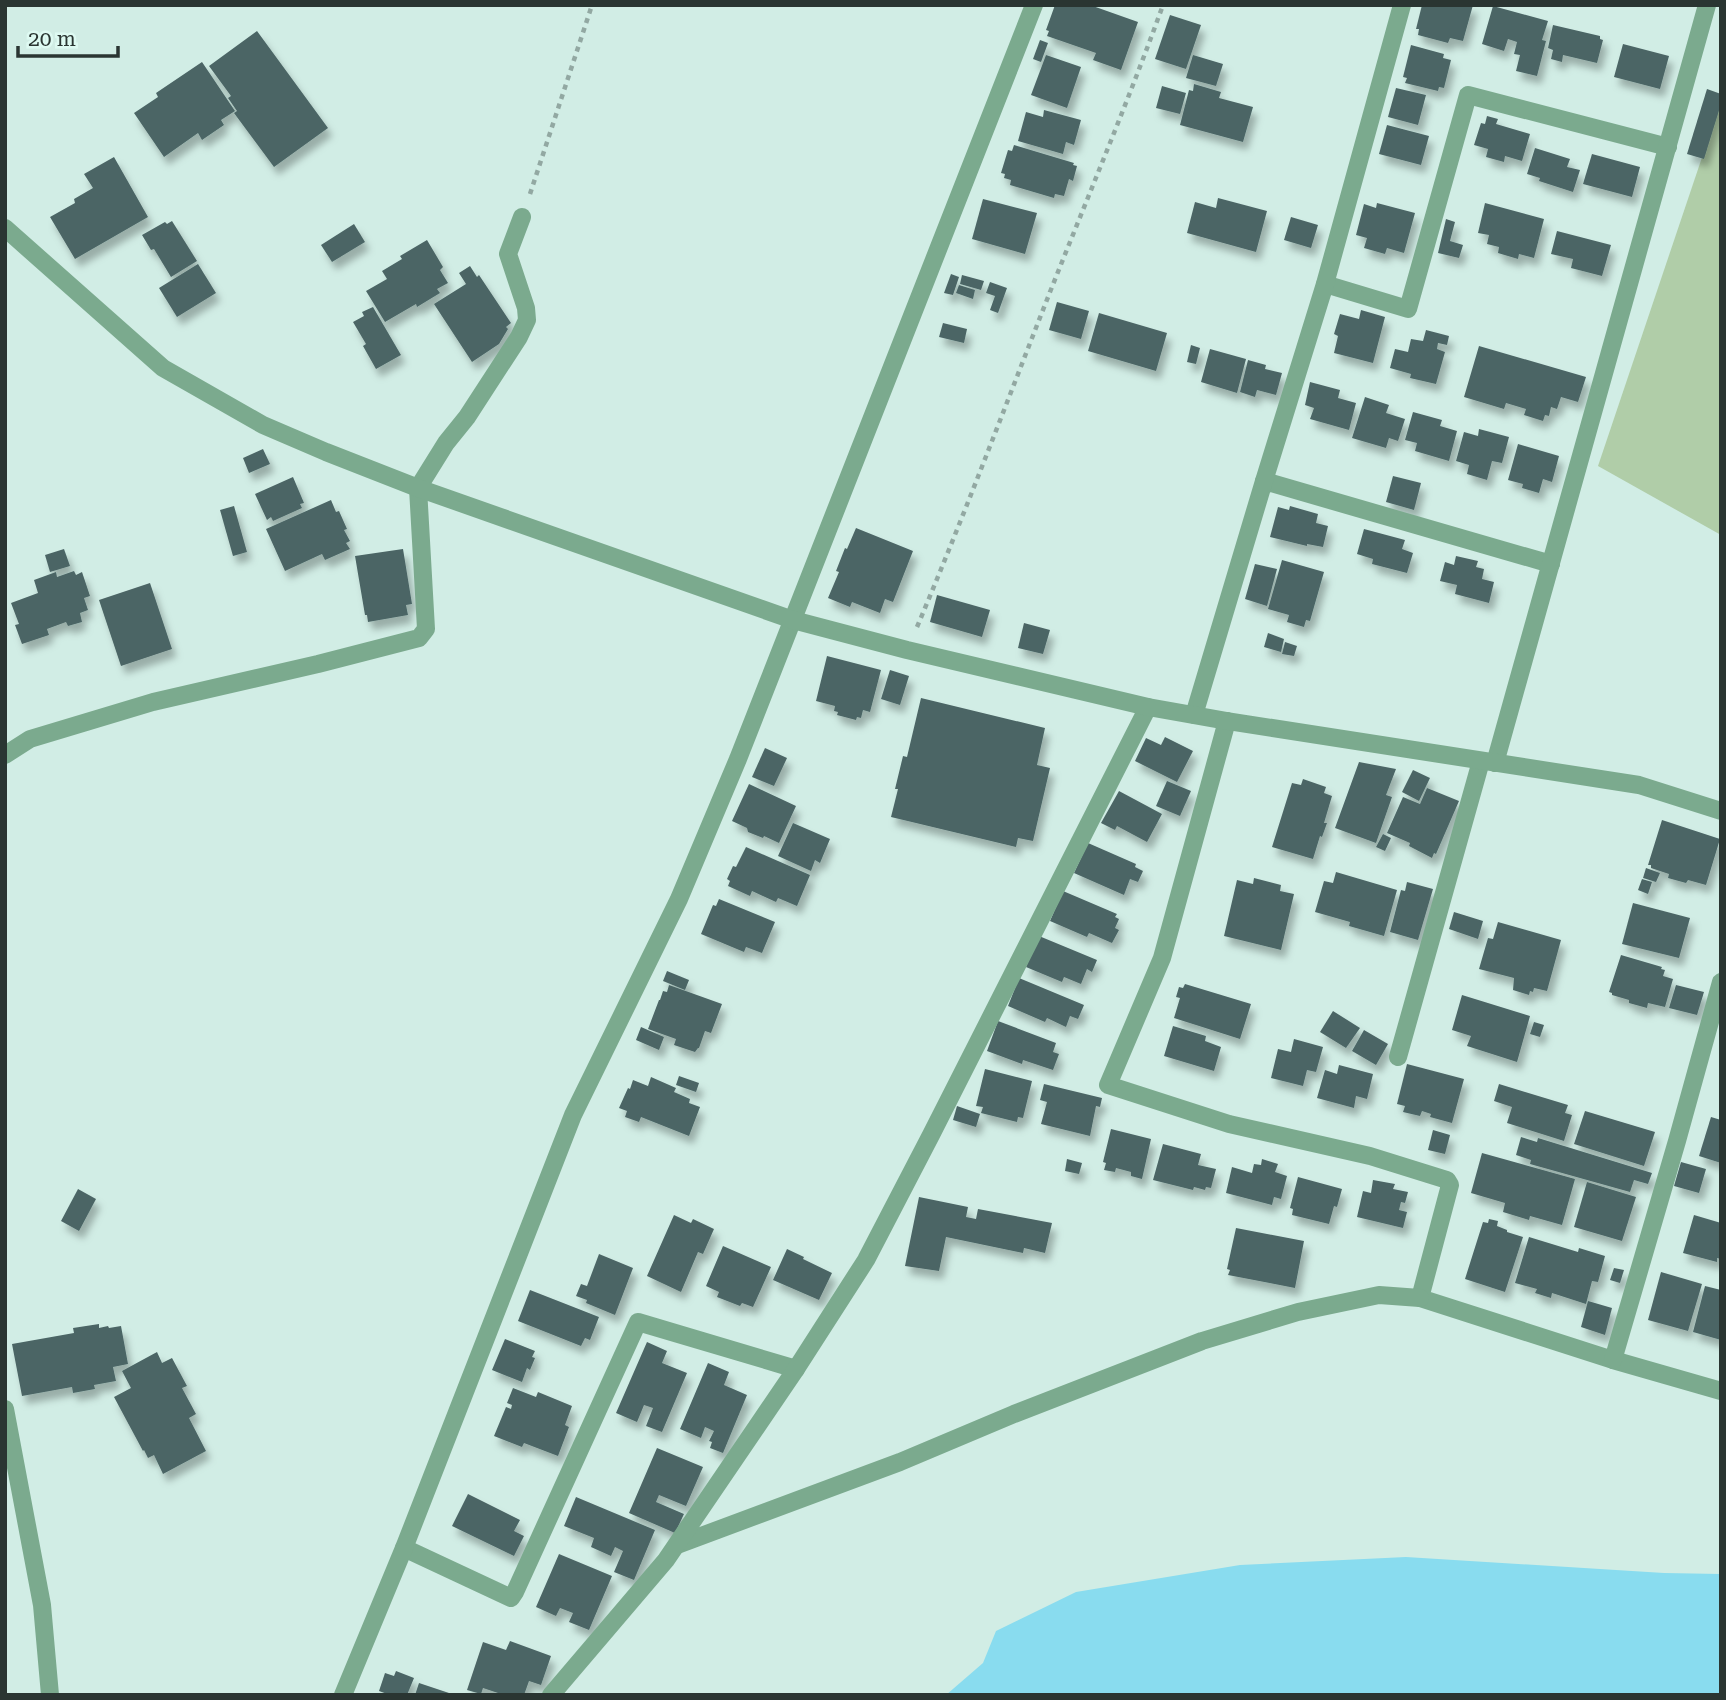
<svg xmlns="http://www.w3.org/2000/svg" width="1726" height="1700" viewBox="0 0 1726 1700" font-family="'Roboto Serif',serif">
  <defs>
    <filter id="shadow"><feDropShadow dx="4.5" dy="8" stdDeviation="3.5" flood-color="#0004"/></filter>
  </defs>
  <rect width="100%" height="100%" fill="#d1ede5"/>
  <polygon fill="#b0cda8" points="1721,101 1721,535 1598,466"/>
  <polygon fill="#89dcef" points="1406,1557 1664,1573 1721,1574 1721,1695 946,1695 983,1663 996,1631 1076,1592 1240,1565"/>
  <g fill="#4b6565" filter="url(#shadow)">
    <polygon points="1055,5 1090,5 1138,22 1121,70 1093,60 1096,53 1047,36 1049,31 1046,30"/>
    <polygon points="1422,5 1473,5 1463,41 1450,38 1448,43 1418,35 1419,29 1416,29"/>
    <polygon points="1493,6 1548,21 1542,40 1546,41 1537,76 1516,71 1520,55 1514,54 1517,42 1508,39 1504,51 1482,44"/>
    <polygon points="1170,15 1201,25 1186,69 1155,59"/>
    <polygon points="1553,25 1600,36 1600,39 1603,40 1597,63 1563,55 1562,62 1551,59 1553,50 1548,48"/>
    <polygon points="257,31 328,128 274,167 234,113 237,111 228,98 231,96 209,66"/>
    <polygon points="1040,40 1048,43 1041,62 1033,59"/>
    <polygon points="1623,44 1669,56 1660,89 1614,77"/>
    <polygon points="1411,45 1444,54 1443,58 1451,60 1444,88 1439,87 1438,91 1405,83 1407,78 1403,77"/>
    <polygon points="1046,55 1081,67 1067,108 1031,95"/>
    <polygon points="1193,55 1223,64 1216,86 1186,78"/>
    <polygon points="202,62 235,111 221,120 224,125 202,140 198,133 164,157 134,113 158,97 156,93"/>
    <polygon points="1194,84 1221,92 1219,98 1253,107 1243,142 1180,125 1189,90 1193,91"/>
    <polygon points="1162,86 1186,93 1180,114 1156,108"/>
    <polygon points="1396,88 1426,95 1418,125 1388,117"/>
    <polygon points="1707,89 1721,94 1721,104 1704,159 1687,154"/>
    <polygon points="1044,110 1081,120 1074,145 1066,142 1063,154 1018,141 1026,112 1043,117"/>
    <polygon points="1487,116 1498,119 1496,124 1530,134 1522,161 1505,156 1504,162 1486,157 1488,149 1474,145 1481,123 1485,124"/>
    <polygon points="1387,125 1429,136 1421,165 1379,154"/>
    <polygon points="1014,145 1074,163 1073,165 1077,166 1073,181 1069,179 1064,196 1055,194 1054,198 1010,185 1011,180 1004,178 1005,174 1001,173 1008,150 1012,151"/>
    <polygon points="1535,148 1570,159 1567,167 1580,170 1573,192 1539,181 1540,178 1527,174"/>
    <polygon points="1592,154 1640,167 1632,197 1583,184"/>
    <polygon points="114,157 148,217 75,259 50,217 75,203 74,199 93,188 84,174"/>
    <polygon points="1218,198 1267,211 1256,252 1187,233 1195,202 1216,208"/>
    <polygon points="983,199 1037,213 1025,254 972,239"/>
    <polygon points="1377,203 1415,213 1404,253 1387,248 1385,254 1364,248 1367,238 1356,235 1364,204 1376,208"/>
    <polygon points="1485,203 1544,219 1534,258 1519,254 1518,259 1498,253 1499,247 1487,244 1489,235 1478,233"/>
    <polygon points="1291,217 1318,225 1311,248 1284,240"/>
    <polygon points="1446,219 1455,222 1450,241 1463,245 1459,258 1438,253"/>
    <polygon points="172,221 197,261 171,277 154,249 151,250 142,235 165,222 167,224"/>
    <polygon points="354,224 365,242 332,262 321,245"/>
    <polygon points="1557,231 1611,245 1602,276 1571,268 1573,259 1551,254"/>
    <polygon points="427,240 443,267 440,270 448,283 437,289 440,293 417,307 416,304 385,322 366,291 387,279 382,271 402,259 400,256"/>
    <polygon points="198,264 216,293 177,317 159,288"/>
    <polygon points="470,266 477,277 479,275 511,323 506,327 508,329 499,344 472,362 434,304 466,284 459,273"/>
    <polygon points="951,274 959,277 953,295 944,293"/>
    <polygon points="962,275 984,281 981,290 960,284"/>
    <polygon points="990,282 1007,288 998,313 990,310 995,296 986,293"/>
    <polygon points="959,285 975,290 973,299 956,293"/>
    <polygon points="1057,302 1089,311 1081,339 1049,330"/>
    <polygon points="373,307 401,355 376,369 363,346 366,344 353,322 364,316 362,312"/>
    <polygon points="1361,310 1385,317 1373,363 1334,353 1338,336 1334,334 1340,314 1359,319"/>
    <polygon points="1099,313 1167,333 1156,371 1088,351"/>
    <polygon points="943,323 967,329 964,343 939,337"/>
    <polygon points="1426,330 1449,336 1447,345 1438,343 1437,349 1445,352 1436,384 1410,378 1411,374 1390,368 1395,349 1408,352 1411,339 1423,341"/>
    <polygon points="1191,345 1200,348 1196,364 1187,362"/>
    <polygon points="1479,346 1586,377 1578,402 1561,397 1557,409 1551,407 1549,416 1545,415 1543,421 1524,415 1526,409 1506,403 1504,409 1464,397"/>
    <polygon points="1210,349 1246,359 1237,393 1201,382"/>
    <polygon points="1248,360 1266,365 1265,369 1282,373 1276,395 1257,390 1255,397 1240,392"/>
    <polygon points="1310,382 1340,390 1338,398 1356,403 1349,430 1310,419 1314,408 1305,405"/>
    <polygon points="1365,397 1389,405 1386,413 1405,419 1398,441 1389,438 1386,448 1352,438"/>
    <polygon points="1413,412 1442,420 1440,426 1457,431 1449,461 1415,451 1417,443 1405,440"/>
    <polygon points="1479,429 1509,437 1502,463 1492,461 1487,480 1467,474 1469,465 1456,461 1464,432 1478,436"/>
    <polygon points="1518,444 1559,456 1552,482 1543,479 1539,493 1522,488 1523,484 1508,480"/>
    <polygon points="263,449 270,464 249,473 243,458"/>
    <polygon points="1393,476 1421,483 1414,510 1386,502"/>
    <polygon points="293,477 304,503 300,504 302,508 273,521 271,517 267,520 255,494"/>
    <polygon points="331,500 336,512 339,511 347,529 344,530 350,541 346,543 350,549 325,560 322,554 285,571 266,529"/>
    <polygon points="234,506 247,552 233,556 220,510"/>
    <polygon points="1290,506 1318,514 1316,523 1328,526 1323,547 1307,544 1307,546 1270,537 1278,507 1289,510"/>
    <polygon points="856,528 913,551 893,602 885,599 880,613 852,602 850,607 828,598 839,572 836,571 845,548 847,549"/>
    <polygon points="1364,529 1405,540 1402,549 1413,553 1407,573 1372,564 1373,559 1357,554"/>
    <polygon points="64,549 70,566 50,572 45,555"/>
    <polygon points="403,549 412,604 406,605 408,615 368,622 367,615 365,615 355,556"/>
    <polygon points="1456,556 1478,561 1476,567 1484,569 1482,579 1494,582 1489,603 1455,594 1457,585 1440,581 1445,562 1454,565"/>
    <polygon points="1282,560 1324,572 1310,621 1306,620 1304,627 1287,622 1289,615 1268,609"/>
    <polygon points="1255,564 1277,569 1267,606 1245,599"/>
    <polygon points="74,571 76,575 82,572 90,596 84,598 88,610 80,613 82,622 68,626 66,622 47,629 49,635 22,644 15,625 19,624 11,603 38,593 34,580 56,572 57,577"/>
    <polygon points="150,583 172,649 121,666 99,600"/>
    <polygon points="937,595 990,610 982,637 930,622"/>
    <polygon points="1024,623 1050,630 1043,654 1018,648"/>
    <polygon points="1268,633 1284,639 1281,652 1264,647"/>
    <polygon points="1285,642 1297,646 1294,656 1282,654"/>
    <polygon points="827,656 881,670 870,712 863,710 861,718 857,717 856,720 837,715 838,712 834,711 835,706 816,701"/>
    <polygon points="890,670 909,676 900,705 881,699"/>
    <polygon points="921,698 1045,728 1037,765 1050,768 1033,841 1018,838 1016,847 891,817 898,789 895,789 903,756 907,757"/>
    <polygon points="1165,737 1193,751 1177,782 1135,761 1146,738 1161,745"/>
    <polygon points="765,748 787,758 774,786 752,777"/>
    <polygon points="1359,762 1396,769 1386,795 1392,797 1376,843 1335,828"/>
    <polygon points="1413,770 1430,778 1419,801 1402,792"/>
    <polygon points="1303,779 1326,787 1324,793 1332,796 1324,823 1327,823 1322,837 1320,836 1313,859 1272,847 1292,783 1301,785"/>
    <polygon points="1167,781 1191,791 1180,816 1156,806"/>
    <polygon points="749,784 796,806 779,843 764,836 763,838 748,832 747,828 732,821"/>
    <polygon points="1427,788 1459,801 1436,854 1434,853 1432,858 1409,846 1410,843 1387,833 1403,797 1420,804"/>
    <polygon points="1119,791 1162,814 1147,842 1117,826 1115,830 1101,823"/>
    <polygon points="1662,820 1720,839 1706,885 1688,880 1686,883 1668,878 1669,874 1651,868 1651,865 1648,865"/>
    <polygon points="793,823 830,839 820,863 815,860 811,871 778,856"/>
    <polygon points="1383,834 1391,838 1385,851 1376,847"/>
    <polygon points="1088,843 1136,864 1135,867 1143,871 1138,882 1130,879 1124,895 1074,873"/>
    <polygon points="746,847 810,875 797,906 778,898 776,902 752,891 750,896 728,886 730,881 727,879 733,866 736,867"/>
    <polygon points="1646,868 1660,873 1656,882 1643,878"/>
    <polygon points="1336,872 1397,890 1384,936 1349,926 1350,922 1315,912 1324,881 1333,883"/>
    <polygon points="1254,878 1281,885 1280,891 1294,894 1281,950 1224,936 1237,880 1253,884"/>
    <polygon points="1642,879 1652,882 1648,894 1638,890"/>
    <polygon points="1407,882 1433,889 1418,940 1390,932 1401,890 1405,891"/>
    <polygon points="1063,891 1117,914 1115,917 1119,919 1115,928 1119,930 1112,943 1089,933 1087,937 1050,921"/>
    <polygon points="719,899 775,922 762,953 746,947 744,952 701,934 713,905 716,906"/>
    <polygon points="1633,903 1690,918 1679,958 1622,944"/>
    <polygon points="1454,912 1483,921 1478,939 1449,929"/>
    <polygon points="1498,922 1561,940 1547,991 1534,988 1533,992 1530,991 1529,995 1513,990 1514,978 1479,969 1488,938 1493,939"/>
    <polygon points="1039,936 1097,960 1092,972 1087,969 1081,984 1064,977 1062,982 1026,967"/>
    <polygon points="1621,955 1662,967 1661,969 1665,970 1663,976 1673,979 1665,1007 1648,1003 1647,1008 1629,1003 1629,1000 1612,995 1612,993 1609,992"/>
    <polygon points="667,971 689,980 685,990 663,981"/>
    <polygon points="1019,978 1084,1005 1078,1019 1070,1016 1066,1027 1047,1018 1045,1022 1008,1006"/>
    <polygon points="1185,984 1251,1004 1240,1039 1174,1018 1180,998 1176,997 1179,987 1183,988"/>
    <polygon points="669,985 722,1004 711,1033 705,1031 699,1048 698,1048 695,1052 674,1045 676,1039 648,1029 659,1000 660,1000 663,991 667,992"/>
    <polygon points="1676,985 1704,992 1697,1015 1669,1008"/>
    <polygon points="1462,995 1530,1016 1517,1062 1467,1046 1471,1036 1452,1030"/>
    <polygon points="1333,1011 1360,1028 1346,1048 1320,1032"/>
    <polygon points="998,1021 1056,1043 1053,1052 1059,1054 1053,1070 1023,1060 1022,1064 987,1051"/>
    <polygon points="1534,1022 1544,1025 1540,1037 1530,1034"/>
    <polygon points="1173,1026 1206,1036 1205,1041 1221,1047 1214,1071 1164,1056"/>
    <polygon points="641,1027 664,1037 659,1050 636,1040"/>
    <polygon points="1364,1030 1388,1044 1376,1065 1352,1051"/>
    <polygon points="1294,1039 1323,1047 1316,1072 1307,1070 1303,1086 1271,1078 1278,1049 1291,1052"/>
    <polygon points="1407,1064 1464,1079 1452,1123 1430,1117 1431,1114 1422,1111 1420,1116 1403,1112 1405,1106 1397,1104"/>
    <polygon points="1339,1065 1373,1074 1367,1099 1356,1096 1354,1108 1317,1098 1325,1070 1337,1074"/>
    <polygon points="985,1069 1032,1081 1023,1118 1018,1117 1017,1122 981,1113 983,1107 976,1106"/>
    <polygon points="679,1076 699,1083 696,1092 676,1085"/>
    <polygon points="651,1077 676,1088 674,1092 690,1099 689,1103 700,1107 689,1136 641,1117 639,1122 625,1117 627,1111 619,1108 628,1088 630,1089 633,1080 648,1086"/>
    <polygon points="1044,1084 1102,1098 1100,1107 1096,1106 1090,1136 1041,1124 1047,1102 1040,1100"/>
    <polygon points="1499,1084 1568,1105 1565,1113 1572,1115 1564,1141 1507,1123 1512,1107 1494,1101"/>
    <polygon points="957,1106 980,1114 976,1127 953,1120"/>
    <polygon points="1585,1111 1655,1132 1644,1166 1574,1144"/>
    <polygon points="1711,1117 1721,1120 1721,1163 1699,1156"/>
    <polygon points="1111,1129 1151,1139 1142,1179 1131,1176 1131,1172 1116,1168 1115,1172 1104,1170 1106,1163 1103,1162"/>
    <polygon points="1433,1130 1450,1135 1445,1154 1428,1150"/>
    <polygon points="1521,1137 1537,1142 1538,1138 1652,1173 1648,1184 1634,1180 1630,1192 1530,1164 1531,1160 1516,1155"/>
    <polygon points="1163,1144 1201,1154 1198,1165 1216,1169 1211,1188 1206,1187 1205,1190 1194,1187 1193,1190 1153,1180"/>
    <polygon points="1482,1153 1575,1179 1562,1225 1530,1216 1529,1220 1503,1212 1505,1203 1471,1193"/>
    <polygon points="1067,1159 1082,1163 1079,1174 1065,1171"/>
    <polygon points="1262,1159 1278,1164 1275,1172 1287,1176 1281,1199 1274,1197 1272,1205 1226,1193 1232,1167 1252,1173 1254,1164 1261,1165"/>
    <polygon points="1681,1162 1706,1169 1699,1193 1674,1186"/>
    <polygon points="1298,1177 1342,1189 1337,1207 1334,1206 1329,1224 1292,1215 1293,1209 1290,1208"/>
    <polygon points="1373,1180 1395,1184 1393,1189 1408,1192 1405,1203 1401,1202 1399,1210 1407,1212 1403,1228 1357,1217 1363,1191 1371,1193"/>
    <polygon points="1587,1182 1636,1197 1622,1241 1574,1227"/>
    <polygon points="78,1189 96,1199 79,1231 61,1221"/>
    <polygon points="919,1197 968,1207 966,1217 976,1219 978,1209 1052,1223 1045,1253 1024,1248 1023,1253 946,1237 939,1271 905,1266"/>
    <polygon points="674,1215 691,1223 693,1219 714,1229 703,1254 698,1252 681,1292 647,1276"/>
    <polygon points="1694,1215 1721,1223 1721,1259 1717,1258 1717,1262 1683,1253"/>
    <polygon points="1489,1219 1498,1221 1497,1226 1507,1230 1507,1232 1523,1237 1505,1292 1465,1279 1483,1222 1488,1223"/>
    <polygon points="1236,1228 1304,1241 1295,1288 1228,1275 1230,1270 1227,1269"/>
    <polygon points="1529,1237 1578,1252 1579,1248 1605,1256 1598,1282 1592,1281 1586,1304 1552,1293 1551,1298 1535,1293 1537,1289 1515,1283"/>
    <polygon points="723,1246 771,1267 753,1307 742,1303 740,1306 717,1297 719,1292 706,1286"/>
    <polygon points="787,1249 804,1257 803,1259 832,1273 819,1300 773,1280"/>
    <polygon points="599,1254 633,1268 615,1315 586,1303 587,1300 576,1296 581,1284 587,1286"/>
    <polygon points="1614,1268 1624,1270 1620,1283 1610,1280"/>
    <polygon points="1661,1272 1702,1284 1688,1331 1648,1320"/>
    <polygon points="1705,1286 1721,1290 1721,1340 1693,1332"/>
    <polygon points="530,1290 599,1317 590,1340 585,1338 581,1346 518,1321"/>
    <polygon points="1588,1301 1612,1308 1605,1335 1581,1327"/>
    <polygon points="99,1324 99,1328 108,1326 109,1328 121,1326 128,1364 113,1367 116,1381 94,1385 95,1389 73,1393 72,1387 22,1396 12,1344 74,1333 73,1328"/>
    <polygon points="505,1339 535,1351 532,1357 535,1358 530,1370 527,1368 522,1382 492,1370"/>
    <polygon points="647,1342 667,1351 662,1363 687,1373 662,1432 646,1426 653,1408 644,1405 637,1422 616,1413"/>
    <polygon points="157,1352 162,1363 172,1358 187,1386 182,1388 196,1414 189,1418 206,1451 163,1474 154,1455 148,1458 144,1450 143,1451 114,1397 131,1388 122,1371"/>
    <polygon points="708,1363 729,1372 724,1385 747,1395 723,1453 710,1448 712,1442 709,1441 714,1431 705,1427 701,1438 680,1429"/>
    <polygon points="513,1388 536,1397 538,1392 572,1406 565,1425 569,1427 558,1456 524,1443 522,1447 494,1436 506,1407 511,1409 512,1405 507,1403"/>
    <polygon points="657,1448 703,1467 686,1506 659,1495 656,1502 684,1514 675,1533 629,1513"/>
    <polygon points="468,1494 520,1520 514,1531 524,1536 514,1556 452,1526"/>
    <polygon points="576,1497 655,1530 634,1580 614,1572 623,1551 615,1547 611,1556 591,1547 594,1538 564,1526"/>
    <polygon points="559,1554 612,1576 589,1630 569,1622 573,1613 560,1608 556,1616 536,1607"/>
    <polygon points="510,1641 551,1656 541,1685 529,1681 524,1695 504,1695 483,1688 481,1694 467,1690 483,1642 506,1650"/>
    <polygon points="396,1671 414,1678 407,1695 390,1695 379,1691 385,1673 394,1676"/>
    <polygon points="419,1683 452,1694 452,1695 415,1695"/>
  </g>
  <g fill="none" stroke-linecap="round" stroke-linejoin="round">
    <g stroke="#92a8a2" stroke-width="4.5" stroke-dasharray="5 5" stroke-linecap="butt">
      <polyline points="530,194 592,5"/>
      <path d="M 917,627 C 964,516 1006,404 1050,292 C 1088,196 1128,102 1163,5"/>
    </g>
    <g stroke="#7baa8e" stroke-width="18">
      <polyline points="1325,284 1408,309 1468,95 1668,147"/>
      <polyline points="1264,481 1551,564"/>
      <polyline points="1194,715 1264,481 1325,284 1402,5"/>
      <polyline points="1227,721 1162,958 1108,1085 1229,1124 1370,1156 1447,1180 1450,1185 1420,1298 1613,1360 1721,1391"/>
      <polyline points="5,755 30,739 153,702 318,664 419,638 426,629 418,488 446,443 467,417 519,337 527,320 526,308 508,254 522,217"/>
      <polyline points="1495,763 1707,5"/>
      <polyline points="1398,1057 1481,761"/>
      <polyline points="1613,1360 1677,1141 1721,982"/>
      <polyline points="5,1409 42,1605 50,1695"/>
      <polyline points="677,1545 900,1462 1014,1414 1202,1341 1298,1312 1379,1295 1420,1298"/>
      <polyline points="404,1548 511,1598 515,1592 638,1322 796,1369"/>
      <polyline points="343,1695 404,1548 573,1115 679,899 738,759 1034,5"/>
      <polyline points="551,1695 666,1560 796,1369 866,1260 931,1135 1148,707"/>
    </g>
    <polyline stroke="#7baa8e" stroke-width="18" points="5,228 163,368 263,425 326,452 418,488 793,620 907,650 1148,707 1227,721 1639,785 1721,811"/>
  </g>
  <rect width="1726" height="1700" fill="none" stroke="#2a3532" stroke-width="14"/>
  <path d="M18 46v10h100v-10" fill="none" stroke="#2a3532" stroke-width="3.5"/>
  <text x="28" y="46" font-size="21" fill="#2a3532" stroke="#defaf2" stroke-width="5" paint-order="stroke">20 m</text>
</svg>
